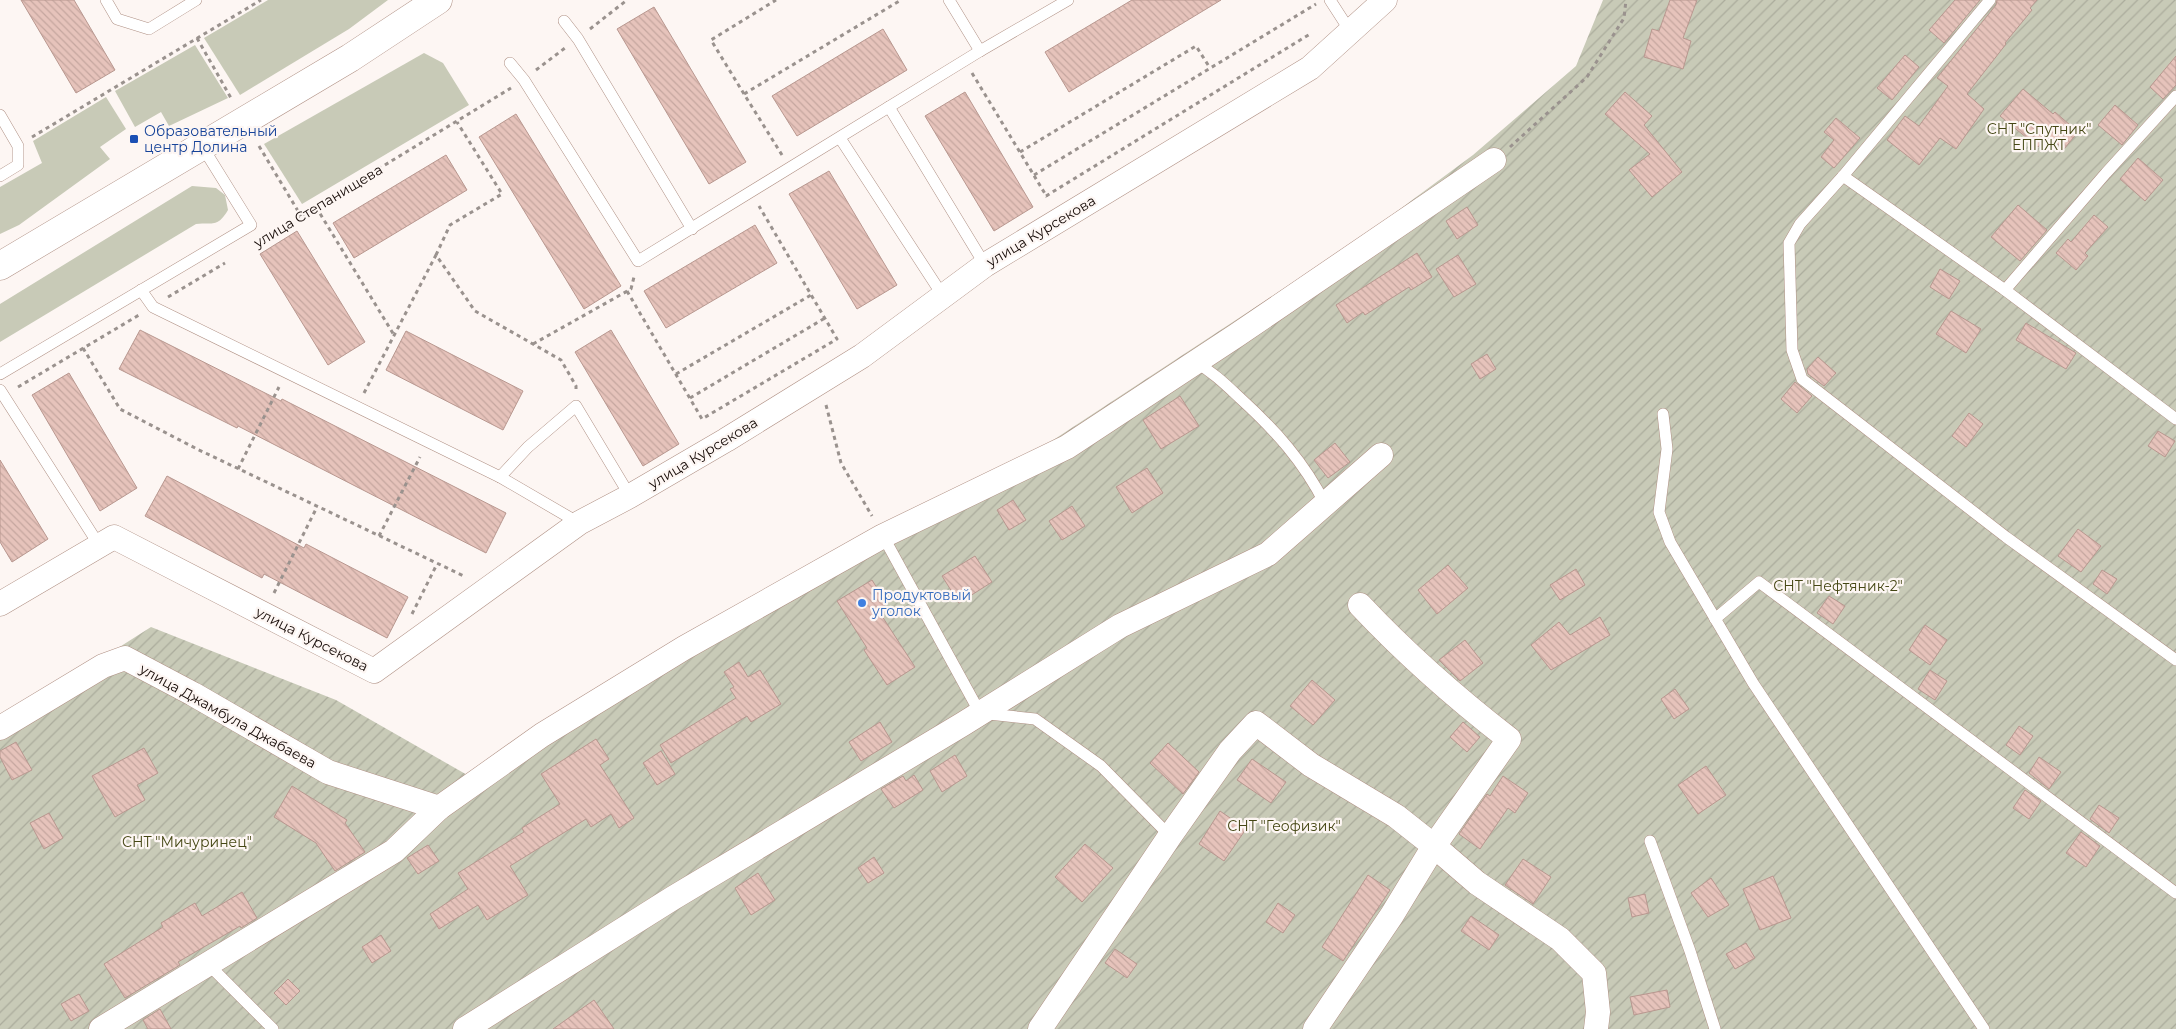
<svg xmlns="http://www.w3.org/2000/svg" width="2176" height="1029" viewBox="0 0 2176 1029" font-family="Montserrat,sans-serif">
  <defs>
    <pattern id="garden-furrows" width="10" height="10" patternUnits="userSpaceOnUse" patternTransform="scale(1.25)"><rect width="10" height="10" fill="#c8cab7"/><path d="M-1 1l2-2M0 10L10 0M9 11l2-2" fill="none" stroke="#abac9c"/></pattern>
    <pattern id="building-back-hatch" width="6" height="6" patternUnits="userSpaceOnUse" patternTransform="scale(1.25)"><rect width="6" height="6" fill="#e6c3bb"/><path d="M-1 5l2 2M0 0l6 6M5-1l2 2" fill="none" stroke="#c5a69f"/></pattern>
  </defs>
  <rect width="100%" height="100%" fill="#fdf6f3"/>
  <g fill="#c8cab7">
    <polygon points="268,0 388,0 349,29 240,95 204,38"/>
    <polygon points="195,45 228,98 169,126 161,112 135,127 115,91"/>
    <polygon points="424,53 443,63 469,105 302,204 264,144"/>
    <polygon points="106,97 126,129 100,147 110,159 19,225 0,234 0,187 42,163 33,141"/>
    <path d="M 192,186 L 216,188 L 225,195 L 228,210 C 217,228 214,222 196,224 L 0,342 L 0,304 Z"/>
  </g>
  <polygon fill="url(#garden-furrows)" points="1603,0 2176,0 2176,1029 0,1029 0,723 151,627 336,700 476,780 1006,471 1365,235 1473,155 1576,66"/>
  <g fill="url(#building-back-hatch)" stroke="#b8978f">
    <polygon points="21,0 74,0 115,70 76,93"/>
    <polygon points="1132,0 1221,0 1069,92 1045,52"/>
    <polygon points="1670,0 1697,0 1683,38 1691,41 1683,69 1644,57 1652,29 1659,31"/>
    <polygon points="1955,0 1980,0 1944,43 1929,30"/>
    <polygon points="1997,0 2037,0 2030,8 2032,10 2005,43 2006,44 1967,94 1984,109 1956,149 1940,138 1919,165 1887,140 1905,116 1919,126 1948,86 1937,78 1996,5"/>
    <polygon points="654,7 746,162 709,184 617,29"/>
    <polygon points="883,29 907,70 797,136 772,96"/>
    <polygon points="1905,55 1919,67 1892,100 1877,88"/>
    <polygon points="2176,56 2176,85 2163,99 2150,87"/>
    <polygon points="2023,89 2053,114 2055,112 2078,132 2064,149 2047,136 2038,147 2000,116"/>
    <polygon points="965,92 1033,207 994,231 925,116"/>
    <polygon points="1625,92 1652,116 1644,125 1682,172 1652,197 1629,170 1650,154 1605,114"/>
    <polygon points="2115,105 2138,125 2122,145 2098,125"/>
    <polygon points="516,114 621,286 584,309 479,137"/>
    <polygon points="1836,118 1860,138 1834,168 1821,157 1834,140 1824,132"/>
    <polygon points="446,155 467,190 354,258 333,223"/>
    <polygon points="2138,158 2163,180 2145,201 2120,179"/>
    <polygon points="829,171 897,285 857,309 789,194"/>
    <polygon points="2018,205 2047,230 2020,261 1991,237"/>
    <polygon points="1467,207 1478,225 1457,239 1446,221"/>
    <polygon points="2094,215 2108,227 2085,253 2088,256 2076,270 2056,253 2068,239 2071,242"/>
    <polygon points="755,225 777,263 666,328 644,291"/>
    <polygon points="297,231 365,342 328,365 260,254"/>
    <polygon points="1417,253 1432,277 1411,290 1409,287 1365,315 1363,312 1347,323 1336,305"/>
    <polygon points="1458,255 1476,284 1454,297 1436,269"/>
    <polygon points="1940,269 1960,281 1949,299 1930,287"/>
    <polygon points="1951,311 1981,329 1966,353 1936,334"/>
    <polygon points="2026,323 2076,353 2066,369 2016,340"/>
    <polygon points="140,330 281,401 282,399 506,513 486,553 238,426 237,428 119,369"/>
    <polygon points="611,330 679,444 643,466 575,352"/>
    <polygon points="406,331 523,391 503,430 386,370"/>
    <polygon points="1487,354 1496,369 1480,379 1471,364"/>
    <polygon points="1818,357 1836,373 1824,386 1808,374 1807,369"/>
    <polygon points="69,373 137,488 100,511 32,395"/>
    <polygon points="1795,382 1812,396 1797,413 1781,399"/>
    <polygon points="1180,396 1199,426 1161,449 1143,420"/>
    <polygon points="1969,413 1983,424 1966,447 1952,436"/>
    <polygon points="2158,431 2175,441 2165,457 2148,446"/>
    <polygon points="1335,443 1350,462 1328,478 1314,460"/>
    <polygon points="0,460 48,539 12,562 0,542"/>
    <polygon points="1147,468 1163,493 1132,513 1116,487"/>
    <polygon points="167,476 304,548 306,544 408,597 387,638 264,574 262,578 145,516"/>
    <polygon points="1013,500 1026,520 1009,530 997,510"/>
    <polygon points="1072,506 1085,526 1062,540 1049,521"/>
    <polygon points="2078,529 2101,546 2081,572 2058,556"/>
    <polygon points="975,556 992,582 959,603 942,576"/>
    <polygon points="1448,565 1468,588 1437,614 1418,590"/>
    <polygon points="1576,569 1585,585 1560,600 1550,585"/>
    <polygon points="2102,570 2117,579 2107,594 2093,584"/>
    <polygon points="872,580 887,604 878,610 915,667 887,685 864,650 867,648 837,601"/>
    <polygon points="1829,596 1845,606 1833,624 1817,613"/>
    <polygon points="1600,617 1610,635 1551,670 1531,645 1559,622 1570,635"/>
    <polygon points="1925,625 1947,640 1930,665 1909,650"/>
    <polygon points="1465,640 1483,663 1460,681 1439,660"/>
    <polygon points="739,662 748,677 760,670 781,704 751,722 747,716 671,763 660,745 736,698 730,689 734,687 724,672"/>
    <polygon points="1930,670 1947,681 1935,700 1918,689"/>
    <polygon points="1312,680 1335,700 1313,725 1290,706"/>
    <polygon points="1675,689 1689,709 1674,719 1661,699"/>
    <polygon points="880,722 892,742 861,761 849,742"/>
    <polygon points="1463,722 1480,737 1467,752 1450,737"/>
    <polygon points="2019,726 2033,736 2020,755 2006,745"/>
    <polygon points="596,739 609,759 600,765 634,818 619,828 611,814 591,827 586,819 510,866 528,895 487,920 478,905 439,929 430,914 468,889 458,873 524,832 522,828 560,804 541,774"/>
    <polygon points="16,742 32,770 12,780 0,757 0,751"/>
    <polygon points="1168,743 1199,772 1183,794 1150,763"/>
    <polygon points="144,748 158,773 137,785 145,800 115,817 92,776"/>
    <polygon points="661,751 675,774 657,785 643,763"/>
    <polygon points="955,755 967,776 942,792 930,771"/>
    <polygon points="2039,757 2061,772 2049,789 2029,773"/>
    <polygon points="1252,759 1286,782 1271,803 1237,780"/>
    <polygon points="1706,766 1726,795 1698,814 1678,785"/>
    <polygon points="914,775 923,790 894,808 881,789 903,776 906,781"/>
    <polygon points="1503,776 1528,793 1515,813 1508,808 1480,849 1459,834 1487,794 1490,796"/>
    <polygon points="292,786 347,820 345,823 365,852 335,871 316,843 274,817"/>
    <polygon points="2025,790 2041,801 2029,819 2013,808"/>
    <polygon points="2099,805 2119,818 2109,833 2090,819"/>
    <polygon points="1220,811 1246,829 1224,861 1199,844"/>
    <polygon points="49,813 63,838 44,849 30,823"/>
    <polygon points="2081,832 2100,846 2086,867 2066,853"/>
    <polygon points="1085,844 1113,868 1082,902 1055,877"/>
    <polygon points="428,845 439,861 418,874 407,858"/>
    <polygon points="874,857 884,873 868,883 858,868"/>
    <polygon points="1523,859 1551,877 1533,904 1505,885"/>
    <polygon points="758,873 775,900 751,915 735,888"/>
    <polygon points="1368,875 1390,890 1343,961 1322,947"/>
    <polygon points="1773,876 1791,918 1760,930 1743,889"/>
    <polygon points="1711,878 1729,905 1708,917 1691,893"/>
    <polygon points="242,892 257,918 241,928 240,926 178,962 180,965 125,998 104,964 163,927 161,923 195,903 202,916"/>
    <polygon points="1645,894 1649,913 1632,917 1628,898"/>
    <polygon points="1278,903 1295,915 1283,933 1266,922"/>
    <polygon points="1471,916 1499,935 1489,950 1461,931"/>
    <polygon points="381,935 391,951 372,963 362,947"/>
    <polygon points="1746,943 1755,958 1735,969 1726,954"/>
    <polygon points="1115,949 1137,964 1127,978 1105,963"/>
    <polygon points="288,979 300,991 286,1005 274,993"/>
    <polygon points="1667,990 1670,1007 1634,1015 1630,997"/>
    <polygon points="79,994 89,1011 71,1021 61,1004"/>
    <polygon points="594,1000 614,1029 553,1029"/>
    <polygon points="160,1009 171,1029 148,1029 143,1020"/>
  </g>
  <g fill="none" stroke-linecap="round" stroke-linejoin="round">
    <g stroke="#b09185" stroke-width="12">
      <g id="lane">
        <polyline points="106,0 117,19 149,29 196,0"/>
        <polyline points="949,0 980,51"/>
        <polyline points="1330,0 1350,31"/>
        <polyline points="1990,0 1843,176 1800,224 1789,243 1792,350 1802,379 2006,537 2176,660"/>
        <polyline points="564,21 578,39 692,229"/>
        <polyline points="510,63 524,80 638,261 980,51 1068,0"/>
        <polyline points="889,107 985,265"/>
        <polyline points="0,115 18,146 18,165 0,176"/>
        <polyline points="840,138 943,296"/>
        <polyline points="1843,176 2005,290 2176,419"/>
        <polyline points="141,290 153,307 500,477 579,523"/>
        <polyline points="2005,290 2106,173 2176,96"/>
        <path d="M 1195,362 C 1213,372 1226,385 1241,399 C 1275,430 1304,462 1325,504"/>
        <polyline points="0,374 251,225 202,146"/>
        <polyline points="0,390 99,545"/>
        <polyline points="1663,414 1667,449 1659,512 1670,542 1753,683 1984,1029"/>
        <polyline points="500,477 528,447 576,406 630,496"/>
        <polyline points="883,536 980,713 1035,719 1101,766 1170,836"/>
        <polyline points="1715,619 1759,582 2176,893"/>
        <polyline points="1650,841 1690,951 1715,1029"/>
        <polyline points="209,965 273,1029"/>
      </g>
    </g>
    <g stroke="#b09185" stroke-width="25">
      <g id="street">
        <polyline points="0,604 114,537 374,671 579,523 630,496 726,440 862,356 985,265 1310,68 1385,0"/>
        <path d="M 1360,605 C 1406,654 1456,698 1509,739 L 1434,846 L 1477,883 L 1560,939 L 1594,973 L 1598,1012 L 1596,1029"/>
        <polyline points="0,728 103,666 125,658 193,694 328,772 439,808"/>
        <polyline points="101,1029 394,851 439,808 542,735 684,648 883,536 1067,447 1237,335 1494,160"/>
        <polyline points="465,1029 673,898 963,724 1120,626 1268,554 1381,455"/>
        <polyline points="1040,1029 1170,836 1230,751 1256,723 1311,765 1396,816 1434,846 1392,915 1315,1029"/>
      </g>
    </g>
    <g stroke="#b09185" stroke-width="29">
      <polyline id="secondary" points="0,266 350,58 438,0"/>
    </g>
    <g stroke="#9a928e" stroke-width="3" stroke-dasharray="4 4" stroke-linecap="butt">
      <polyline points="590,29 627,0"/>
      <polyline points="197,38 231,98"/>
      <polyline points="536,70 565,48"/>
      <polyline points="972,73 1047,197"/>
      <polyline points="744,94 711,40 776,0"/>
      <polyline points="32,137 261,0"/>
      <polyline points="259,146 301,216"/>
      <polyline points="1510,147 1587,77 1624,18 1626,0"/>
      <polyline points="1020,152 1196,46 1210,68"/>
      <polyline points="782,155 744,94 901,0"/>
      <polyline points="1034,175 1316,4"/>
      <polyline points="1046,196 1310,34"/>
      <polyline points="316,207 394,335"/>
      <polyline points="262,240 511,88"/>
      <polyline points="436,255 450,225 502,194 457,122"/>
      <polyline points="627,291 702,419 837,339 759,206"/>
      <polyline points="168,297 225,263"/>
      <polyline points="533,344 631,289 634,277"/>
      <polyline points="83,348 120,409 197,449 466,577"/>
      <polyline points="676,374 811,295"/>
      <polyline points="18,387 139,315"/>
      <polyline points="364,393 436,255 475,311 561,360 576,386 576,389"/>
      <polyline points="690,398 825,318"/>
      <polyline points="826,405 841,463 872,516"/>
      <polyline points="238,469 279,387"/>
      <polyline points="379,536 420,457"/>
      <polyline points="274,593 317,507"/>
      <polyline points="412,614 437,564"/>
    </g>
    <use href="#lane" stroke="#fff" stroke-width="11"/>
    <use href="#street" stroke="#fff" stroke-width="24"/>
    <use href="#secondary" stroke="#fff" stroke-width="28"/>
  </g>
  <rect fill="#1a4fb4" stroke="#fdf6f3" stroke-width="2" x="129" y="134" width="10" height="10" rx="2.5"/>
  <circle fill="#3f7fe0" stroke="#fdf6f3" stroke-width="2" cx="862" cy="603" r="5"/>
  <g text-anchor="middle" stroke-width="4.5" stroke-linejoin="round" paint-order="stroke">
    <g font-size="14" fill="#454714" stroke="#fdf6f3">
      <text x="2039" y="134">СНТ "Спутник"<tspan x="2039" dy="16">ЕППЖТ</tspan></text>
      <text x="1838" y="591">СНТ "Нефтяник-2"</text>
      <text x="1284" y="831">СНТ "Геофизик"</text>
      <text x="187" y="847">СНТ "Мичуринец"</text>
    </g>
    <g font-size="14" fill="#164399" stroke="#fdf6f3" text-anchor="start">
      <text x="144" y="136">Образовательный<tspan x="144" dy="16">центр Долина</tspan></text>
    </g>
    <g font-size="14" fill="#160b07" stroke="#fdf6f3">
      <text transform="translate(318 206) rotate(-31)" y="5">улица Степанищева</text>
      <text transform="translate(1041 231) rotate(-31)" y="5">улица Курсекова</text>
      <text transform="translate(703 453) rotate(-31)" y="5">улица Курсекова</text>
      <text transform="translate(312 639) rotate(27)" y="5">улица Курсекова</text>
      <text transform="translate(228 716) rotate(29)" y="5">улица Джамбула Джабаева</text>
    </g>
    <g font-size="14" fill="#366cbe" stroke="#fdf6f3" text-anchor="start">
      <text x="872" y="600">Продуктовый<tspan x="872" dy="16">уголок</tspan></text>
    </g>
  </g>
</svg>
